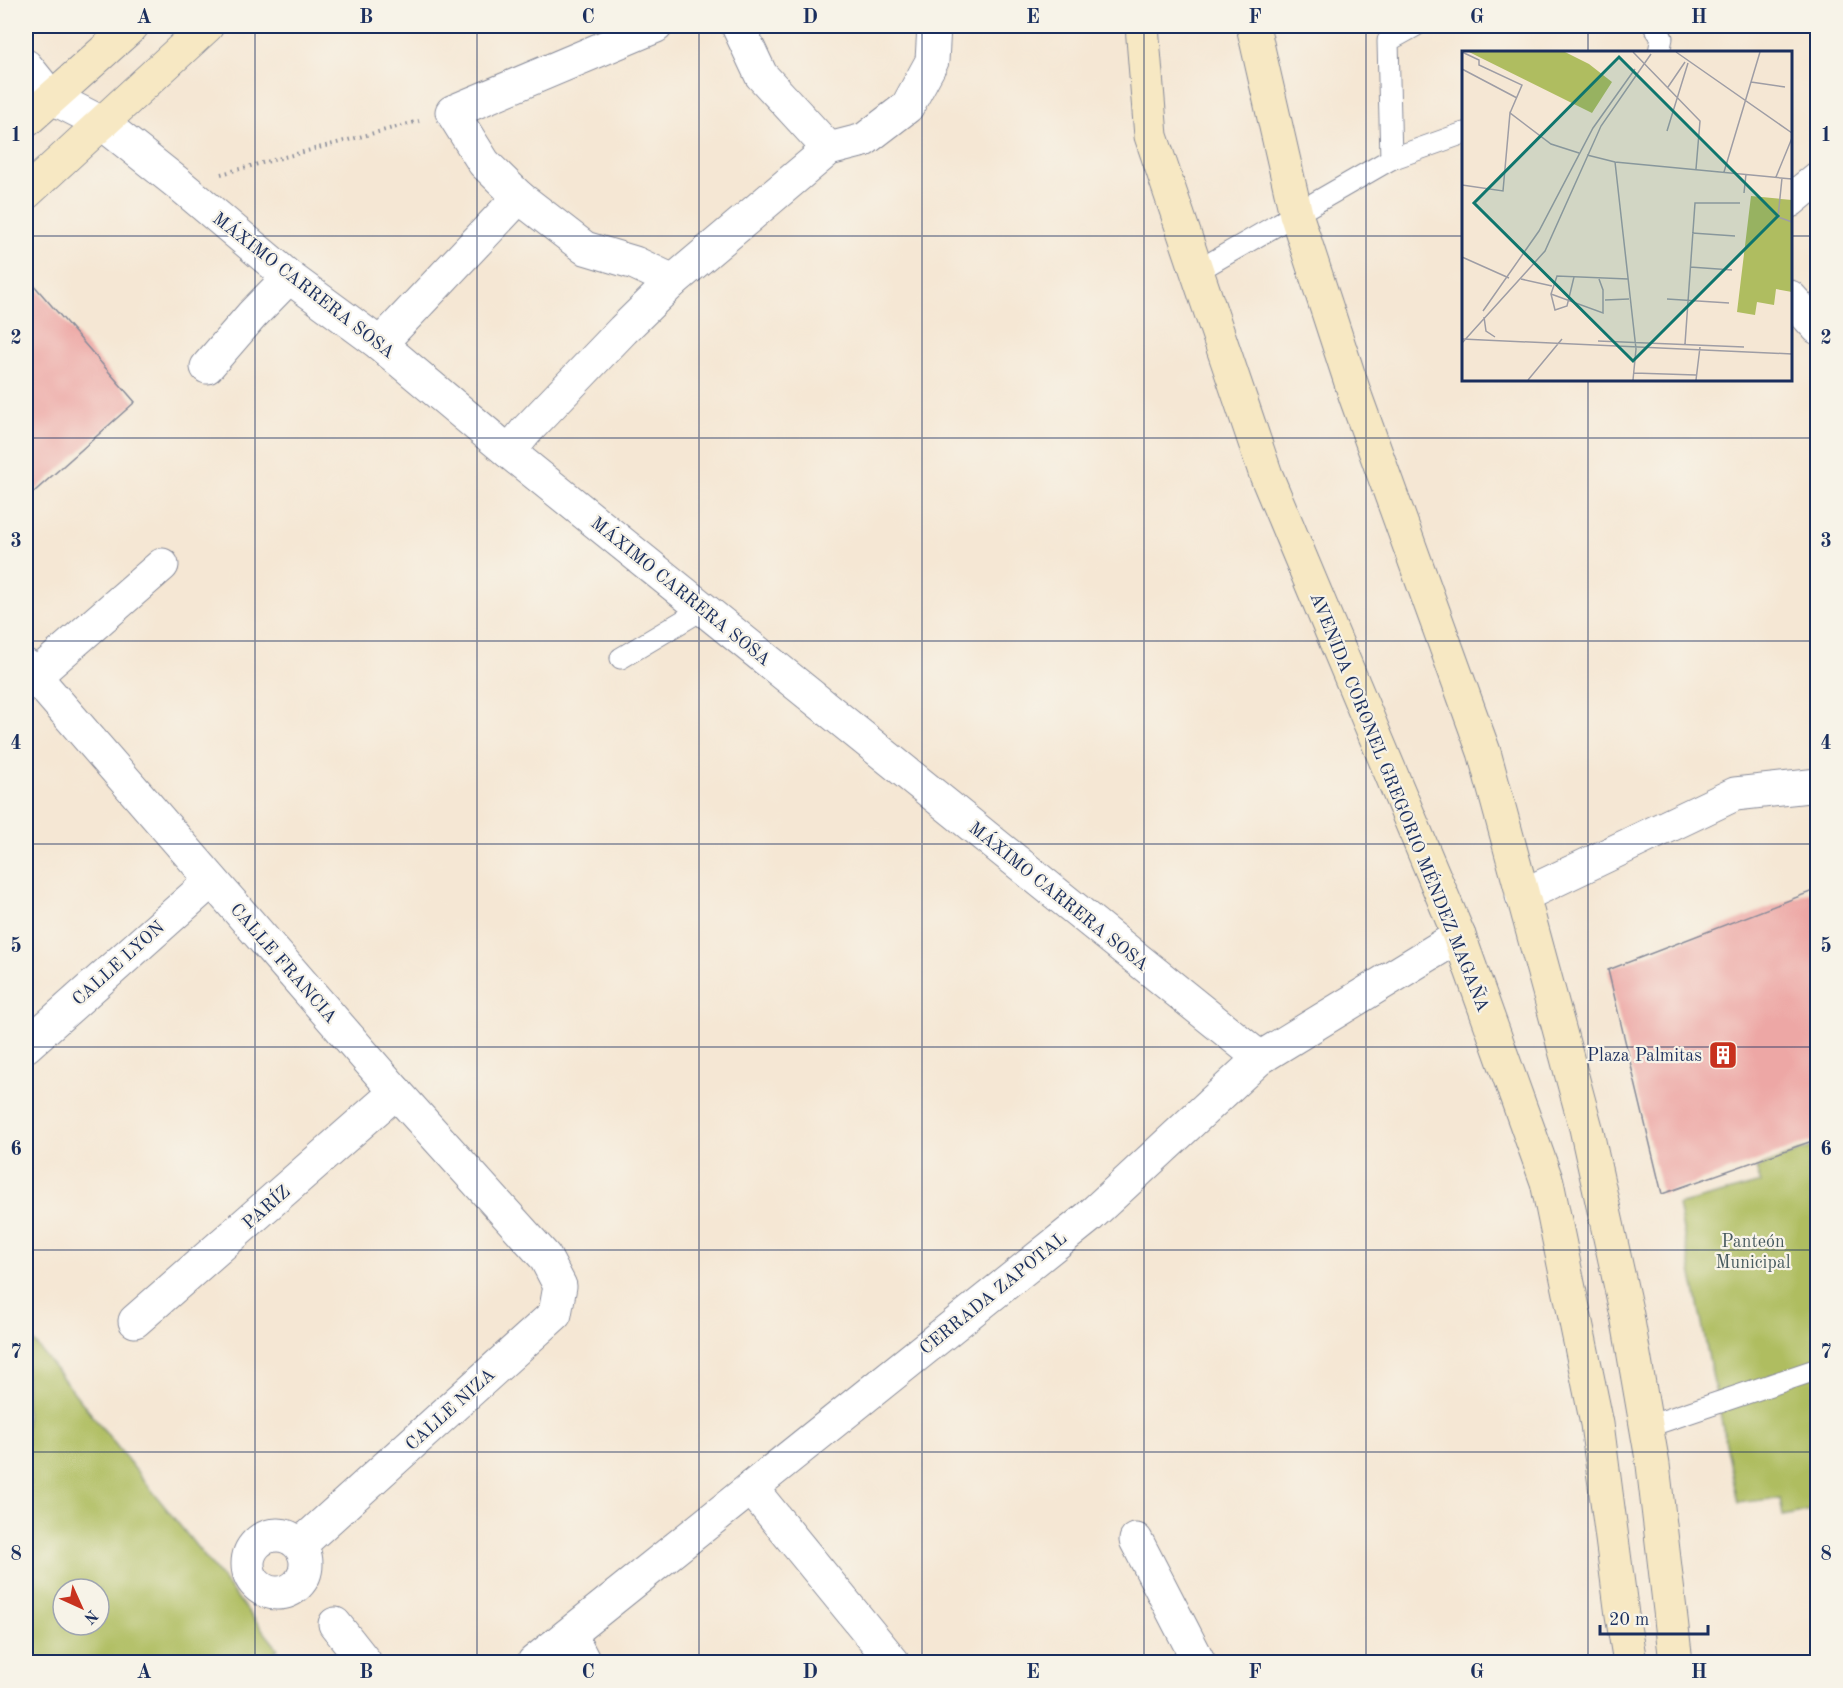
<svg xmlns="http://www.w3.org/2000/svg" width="1843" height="1688" viewBox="0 0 1843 1688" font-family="'Old Standard TT',serif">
  <rect width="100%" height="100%" fill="#f7f3e8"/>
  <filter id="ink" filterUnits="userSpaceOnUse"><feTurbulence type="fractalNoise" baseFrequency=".0167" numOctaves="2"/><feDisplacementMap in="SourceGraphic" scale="12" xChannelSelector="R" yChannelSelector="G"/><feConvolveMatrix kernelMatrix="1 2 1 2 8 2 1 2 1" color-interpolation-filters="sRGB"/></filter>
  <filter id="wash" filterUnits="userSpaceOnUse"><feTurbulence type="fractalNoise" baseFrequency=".008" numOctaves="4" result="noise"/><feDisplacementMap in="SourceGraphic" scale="24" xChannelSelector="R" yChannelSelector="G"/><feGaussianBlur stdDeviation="1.35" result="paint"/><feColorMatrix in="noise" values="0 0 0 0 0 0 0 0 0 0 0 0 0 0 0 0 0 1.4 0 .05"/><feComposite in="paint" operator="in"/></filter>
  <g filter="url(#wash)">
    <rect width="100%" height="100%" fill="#f5e7d4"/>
    <g fill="#afbd60" stroke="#65765f" stroke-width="1.5" fill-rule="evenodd">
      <polygon points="1817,1145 1817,1509 1783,1516 1780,1498 1738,1503 1678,1205 1761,1183 1756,1168"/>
      <path d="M 26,1332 L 278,1649 L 261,1662 L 26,1662 ZM 63,1589 L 99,1589 L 99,1625 L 63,1625 Z"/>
    </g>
    <g id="blocks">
      <g fill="#eda7a5">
        <polygon points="26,276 135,402 26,499"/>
        <polygon points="1818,889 1818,1139 1662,1194 1608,970"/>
      </g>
    </g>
  </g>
  <g filter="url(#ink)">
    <use href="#blocks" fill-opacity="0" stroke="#888b99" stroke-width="1.5"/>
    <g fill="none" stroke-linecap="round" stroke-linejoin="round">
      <g stroke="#888b99" stroke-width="23">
        <g id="lane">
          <polyline points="1654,26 1662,38 1659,52"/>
          <polyline points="1391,159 1388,41 1415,26"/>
          <polyline points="1197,271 1391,159 1464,133"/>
          <polyline points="621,658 703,609"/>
          <polyline points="1646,1427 1818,1369"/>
        </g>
      </g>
      <g stroke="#888b99" stroke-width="35">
        <g id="street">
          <polyline points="656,26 452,112 484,163 519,197 585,248 635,263 673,281"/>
          <polyline points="738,26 761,75 829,149"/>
          <polyline points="26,66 51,97 102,123 180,185 289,277 380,344 509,452 1260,1058"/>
          <polyline points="1790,201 1818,178"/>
          <polyline points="1790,297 1818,328"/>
          <polyline points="380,344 519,197"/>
          <polyline points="207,367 252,315 289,277"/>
          <polyline points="509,452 526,431 623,330 673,281 829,149 864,140 907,107 932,61 934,26"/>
          <polyline points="26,666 396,1092 545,1257 560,1286 555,1314 300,1545"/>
          <polyline points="26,684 162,565"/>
          <polyline points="1522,896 1735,794 1818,785"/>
          <polyline points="26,1046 211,881"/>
          <polyline points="135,1321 396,1092"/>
          <polyline points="751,1488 893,1662"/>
          <circle cx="277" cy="1564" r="29"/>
          <polyline points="1136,1540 1199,1662"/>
          <polyline points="335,1624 365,1662"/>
          <polyline points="570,1635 584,1662"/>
          <polyline points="534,1662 1089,1217 1260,1058 1459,936"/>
        </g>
      </g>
      <g stroke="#888b99" stroke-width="35">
        <g id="secondary">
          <polyline points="1142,26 1151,136 1266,475 1459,936 1547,1182 1597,1424 1622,1615 1630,1662"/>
          <polyline points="1253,26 1296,214 1356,398 1484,752 1586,1128 1627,1315 1653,1465 1676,1662"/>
          <polyline points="26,121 132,26"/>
          <polyline points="26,193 207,26"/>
        </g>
      </g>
      <polyline stroke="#888b99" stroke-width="4" stroke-dasharray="1.5 4.5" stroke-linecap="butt" points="221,174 419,121"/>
      <use href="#lane" stroke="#fff" stroke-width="21"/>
      <use href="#street" stroke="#fff" stroke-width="33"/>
      <use href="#secondary" stroke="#f7e8c3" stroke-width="33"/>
    </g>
  </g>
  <path fill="none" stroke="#1b2f5e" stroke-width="1.5" stroke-opacity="0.55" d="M 255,26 L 255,1662M 477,26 L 477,1662M 699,26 L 699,1662M 922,26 L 922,1662M 1144,26 L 1144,1662M 1366,26 L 1366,1662M 1588,26 L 1588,52M 26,236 L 1464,236M 1790,236 L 1818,236M 1588,380 L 1588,1662M 26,438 L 1818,438M 26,641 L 1818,641M 26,844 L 1818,844M 26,1047 L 1818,1047M 26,1250 L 1818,1250M 26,1452 L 1818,1452"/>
  <defs>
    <g id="building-square" transform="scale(1.5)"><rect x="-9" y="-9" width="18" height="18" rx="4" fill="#c8321e" stroke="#f7f3e8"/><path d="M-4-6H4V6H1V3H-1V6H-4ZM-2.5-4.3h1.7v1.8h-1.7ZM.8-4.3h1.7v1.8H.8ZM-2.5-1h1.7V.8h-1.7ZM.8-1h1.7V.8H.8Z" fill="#fff"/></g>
  </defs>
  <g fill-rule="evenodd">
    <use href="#building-square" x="1723" y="1055"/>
  </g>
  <g text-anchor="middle" stroke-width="4.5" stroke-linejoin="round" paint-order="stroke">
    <g font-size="18" fill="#1b2f5e" stroke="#f7f3e8">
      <text transform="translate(304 285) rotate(38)" y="6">MÁXIMO CARRERA SOSA</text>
      <text transform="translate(681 591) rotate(39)" y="6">MÁXIMO CARRERA SOSA</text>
      <text transform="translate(1400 802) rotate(68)" y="6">AVENIDA CORONEL GREGORIO MÉNDEZ MAGAÑA</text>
      <text transform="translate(1059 896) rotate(39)" y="6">MÁXIMO CARRERA SOSA</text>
      <text transform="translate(118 963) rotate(-42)" y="6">CALLE LYON</text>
      <text transform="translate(284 963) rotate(49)" y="6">CALLE FRANCIA</text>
      <text transform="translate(266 1207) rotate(-41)" y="6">PARÍZ</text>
      <text transform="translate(993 1293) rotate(-39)" y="6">CERRADA ZAPOTAL</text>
      <text transform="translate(450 1409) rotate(-42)" y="6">CALLE NIZA</text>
    </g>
    <g font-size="18" fill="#1b2f5e" stroke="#f7f3e8" text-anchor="end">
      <text x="1702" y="1061">Plaza Palmitas</text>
    </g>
    <g font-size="18" fill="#475a5f" stroke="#f7f3e8">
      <text x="1753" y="1247">Panteón<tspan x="1753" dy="21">Municipal</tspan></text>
    </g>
  </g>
  <g transform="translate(1462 51)">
    <rect width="330" height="330" fill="#f5e7d4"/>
    <path d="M 7,1 L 103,1 L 127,13 L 150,31 L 130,62 ZM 289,145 L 330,149 L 330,241 L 314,238 L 312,254 L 295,251 L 293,264 L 275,261 Z" fill="#afbd60"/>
    <path fill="none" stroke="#9e9da5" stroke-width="1.5" d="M 0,1 L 17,9 L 17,14 L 60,34 L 48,62M 171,1 L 238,70 L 234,118M 214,1 L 330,82M 0,18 L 55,47M 289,31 L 323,36M 206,36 L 223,11M 205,80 L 226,12M 125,104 L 153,111 L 330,128M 153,111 L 174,298 L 171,329M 262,121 L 298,1M 314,126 L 330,87M 320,127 L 316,166 L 330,171M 0,134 L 41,140 L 48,62 L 89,93 L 117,102M 282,142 L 284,123M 230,182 L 273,185M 0,206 L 47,227M 228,216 L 270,219M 112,226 L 105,255 L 93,259 L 89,243 L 95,225 L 166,228M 59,228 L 90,235M 89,243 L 141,262 L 141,239 L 137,228M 205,248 L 267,252M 143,249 L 167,248M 21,260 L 77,180 L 131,77 L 173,18M 22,266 L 24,280 L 33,286M 0,288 L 330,303M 136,290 L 282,296M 0,292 L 83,200 L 139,75 L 189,3M 223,293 L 233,152 L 278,152M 172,322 L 234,324M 66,329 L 100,288M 234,329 L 238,296"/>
    <path fill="#0f766e" fill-opacity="0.15" stroke="#0f766e" stroke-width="3" d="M 157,6 L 316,165 L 171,310 L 12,152 Z"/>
    <rect width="330" height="330" fill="none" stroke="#1b2f5e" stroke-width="3"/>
  </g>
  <rect width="1843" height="1688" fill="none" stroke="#f7f3e8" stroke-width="66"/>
  <g transform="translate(81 1607) rotate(135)"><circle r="28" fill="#f7f3e8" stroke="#9fa5b1" stroke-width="1.5"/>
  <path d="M0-4.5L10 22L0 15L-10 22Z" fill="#c8321e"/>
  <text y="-9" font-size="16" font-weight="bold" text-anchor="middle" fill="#1b2f5e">N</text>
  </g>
  <path d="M1600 1625v9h108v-9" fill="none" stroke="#1b2f5e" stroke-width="3"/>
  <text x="1609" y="1625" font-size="18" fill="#1b2f5e" stroke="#f7f3e8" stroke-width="4.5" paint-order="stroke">20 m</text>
  <rect x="33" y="33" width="1777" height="1622" fill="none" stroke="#1b2f5e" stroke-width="2"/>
  <g font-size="20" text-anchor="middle" font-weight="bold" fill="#1b2f5e">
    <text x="144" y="23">A</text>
    <text x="366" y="23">B</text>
    <text x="588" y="23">C</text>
    <text x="810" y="23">D</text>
    <text x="1033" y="23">E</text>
    <text x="1255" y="23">F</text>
    <text x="1477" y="23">G</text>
    <text x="1699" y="23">H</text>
    <text x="16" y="141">1</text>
    <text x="1826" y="141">1</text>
    <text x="16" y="344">2</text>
    <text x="1826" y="344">2</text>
    <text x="16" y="547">3</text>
    <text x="1826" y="547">3</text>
    <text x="16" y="749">4</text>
    <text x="1826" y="749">4</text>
    <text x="16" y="952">5</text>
    <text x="1826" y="952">5</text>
    <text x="16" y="1155">6</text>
    <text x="1826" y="1155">6</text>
    <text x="16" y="1358">7</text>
    <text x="1826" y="1358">7</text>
    <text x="16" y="1560">8</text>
    <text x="1826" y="1560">8</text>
    <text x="144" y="1678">A</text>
    <text x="366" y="1678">B</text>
    <text x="588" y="1678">C</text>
    <text x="810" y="1678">D</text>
    <text x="1033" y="1678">E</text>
    <text x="1255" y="1678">F</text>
    <text x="1477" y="1678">G</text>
    <text x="1699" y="1678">H</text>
  </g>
</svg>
